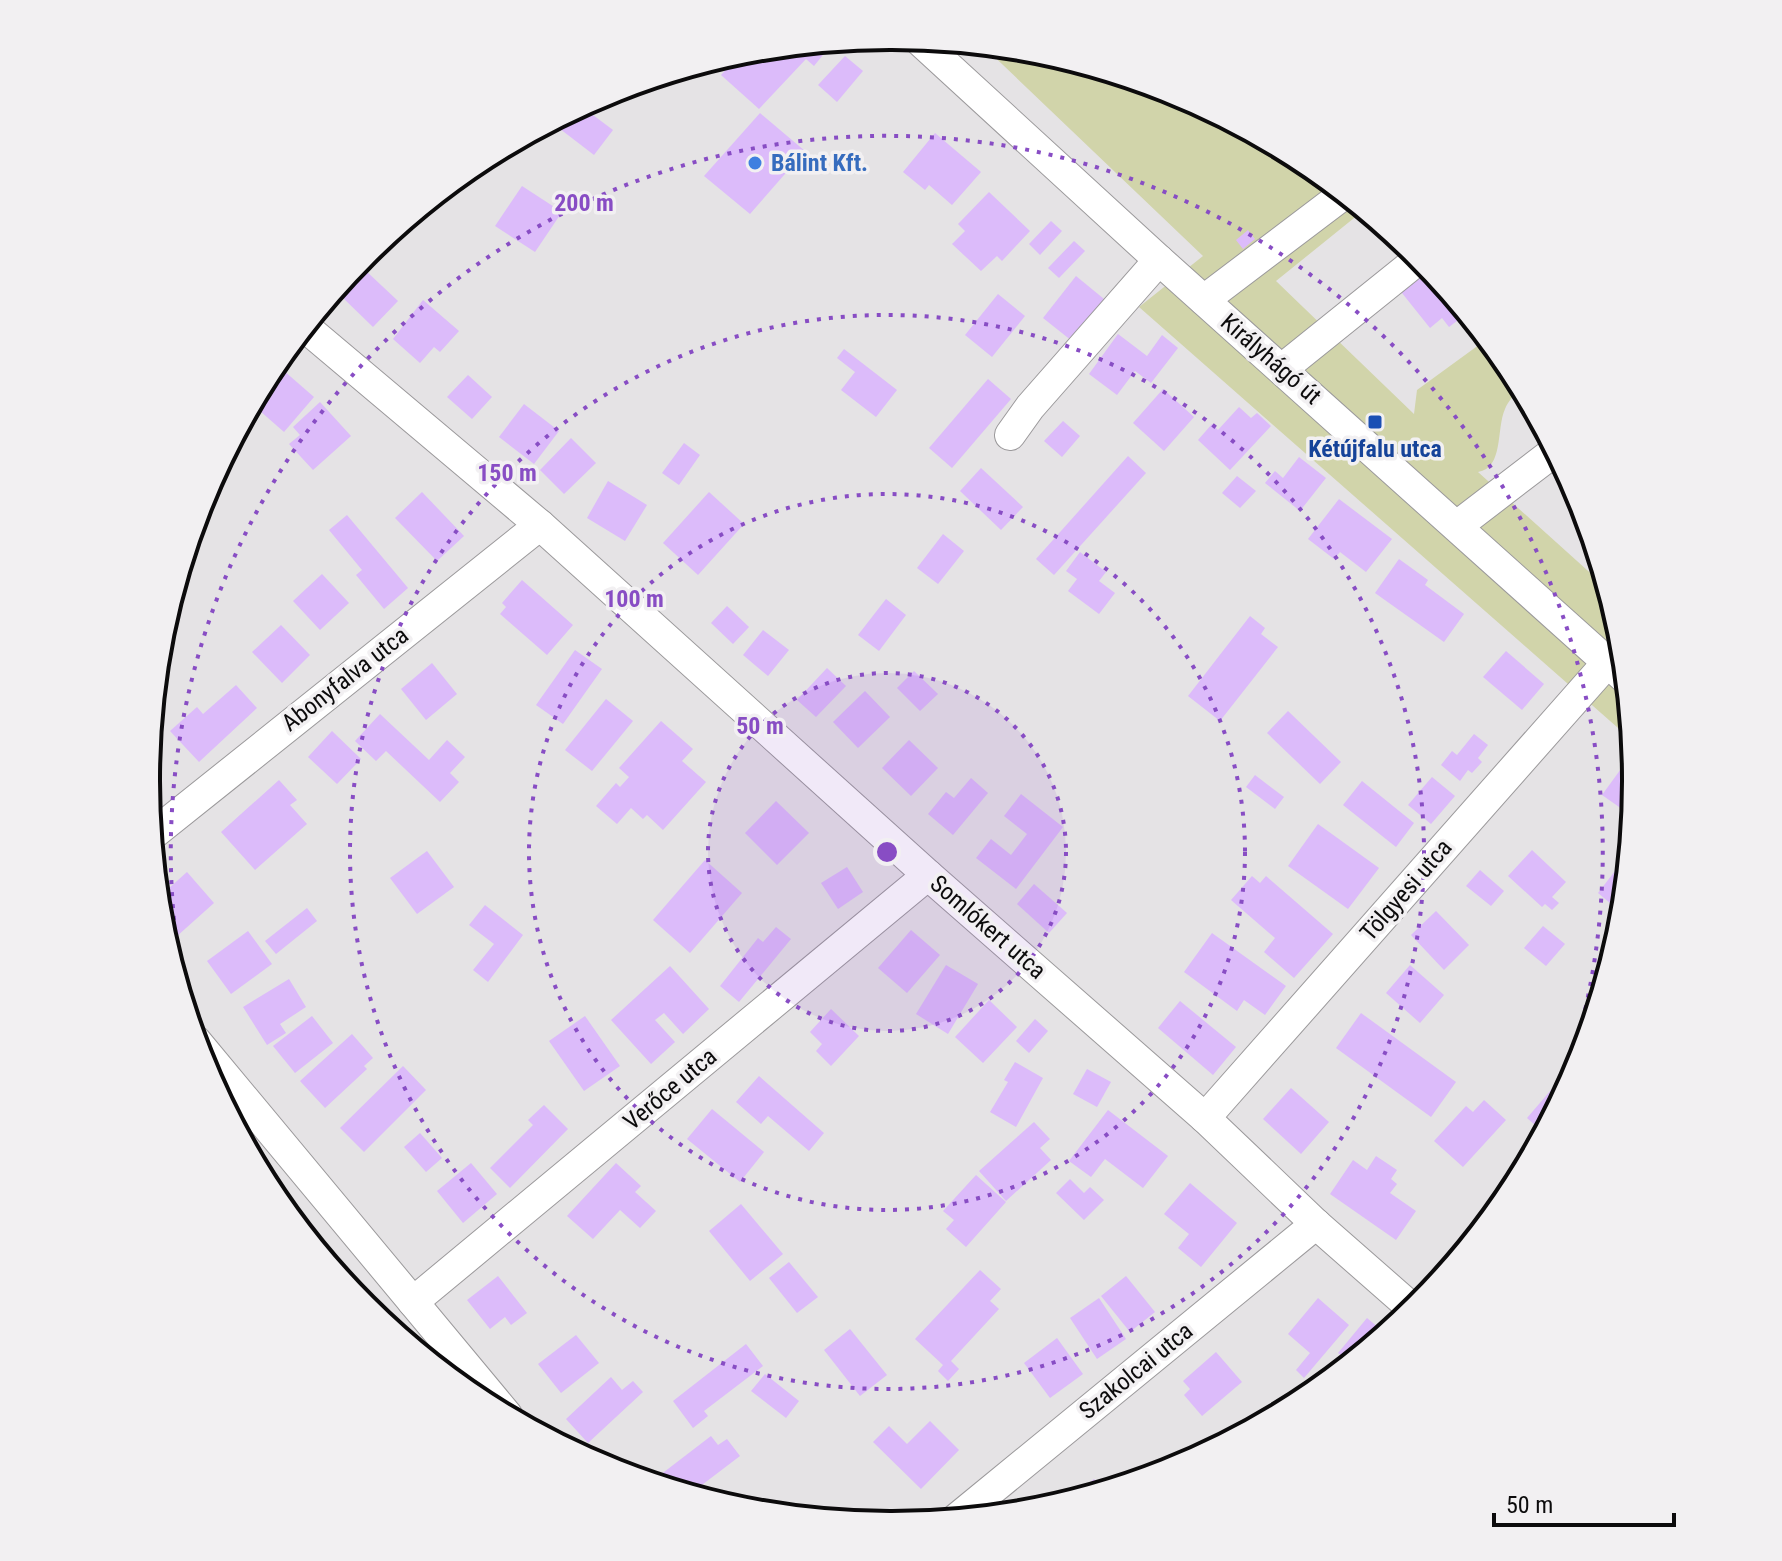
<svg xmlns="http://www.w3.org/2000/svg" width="1782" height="1561" viewBox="0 0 1782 1561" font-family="'Roboto Condensed',sans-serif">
  <rect width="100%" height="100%" fill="#e5e3e5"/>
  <path fill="#d1d4aa" d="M 982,45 L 1037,50 L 1176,93 L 1305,162 L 1364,210 L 1276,281 L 1414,414 L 1417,390 L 1487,339 L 1510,367 L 1521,388 C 1515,394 1508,401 1505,409 C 1496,429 1504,468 1478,472 L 1607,588 L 1621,636 L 1631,730 L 1626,735 L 1139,307 L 1203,256 Z"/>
  <g fill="#dcbbfa">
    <polygon points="827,42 831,45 814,66 806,59 759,109 721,75 742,52"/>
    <polygon points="845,56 863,71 837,102 818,85"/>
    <polygon points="712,61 696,78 686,69"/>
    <polygon points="581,106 613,130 594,155 551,122"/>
    <polygon points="760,113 805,151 750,214 704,176"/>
    <polygon points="935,133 981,172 952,205 929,185 925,190 903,172"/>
    <polygon points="522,186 562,212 535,252 495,226"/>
    <polygon points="989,192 1030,231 1002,261 997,256 981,271 952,244 965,231 958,224"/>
    <polygon points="1051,221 1062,231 1040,255 1029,244"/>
    <polygon points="1248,230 1255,239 1243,249 1236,240"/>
    <polygon points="1074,241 1085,251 1059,278 1048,268"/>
    <polygon points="1426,265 1466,314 1449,327 1442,318 1430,328 1398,288"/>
    <polygon points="365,270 398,301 373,327 341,296"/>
    <polygon points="1076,276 1104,299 1072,341 1043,318"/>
    <polygon points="998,294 1025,316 992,357 965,335"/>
    <polygon points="423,300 459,331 440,352 434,347 420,363 393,339"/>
    <polygon points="1118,334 1147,356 1162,335 1178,348 1151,383 1135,371 1117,395 1089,374"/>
    <polygon points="844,349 897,390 876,417 841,390 855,372 837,358"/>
    <polygon points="283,370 314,397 284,432 253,405"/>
    <polygon points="468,375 492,397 472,419 447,397"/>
    <polygon points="988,379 1011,399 952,468 929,448"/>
    <polygon points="1163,389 1194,417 1164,451 1133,423"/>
    <polygon points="320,402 351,436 313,470 289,444 300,435 293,427"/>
    <polygon points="524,404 559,431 534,464 499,437"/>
    <polygon points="1239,407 1251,418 1257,413 1271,426 1230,470 1198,440 1212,424 1218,430"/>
    <polygon points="1063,421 1080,436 1062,457 1044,441"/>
    <polygon points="571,438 596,463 564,494 540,470"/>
    <polygon points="684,443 700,455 679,485 662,473"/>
    <polygon points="1128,456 1146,473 1054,575 1036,559"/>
    <polygon points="1299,457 1326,478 1300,511 1265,483 1275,471 1283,478"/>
    <polygon points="981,468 1023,507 1001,530 960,491"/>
    <polygon points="1237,476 1256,491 1240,508 1222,493"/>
    <polygon points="608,481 647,505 625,541 587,518"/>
    <polygon points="1576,491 1579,496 1584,514 1570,495"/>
    <polygon points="422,492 464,536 437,561 395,518"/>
    <polygon points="709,492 744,524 698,575 663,543"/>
    <polygon points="1339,499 1392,539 1366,572 1340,552 1334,559 1308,539"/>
    <polygon points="347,515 408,588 384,609 356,575 362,570 329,530"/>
    <polygon points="943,534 964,551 938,584 917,568"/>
    <polygon points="1080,552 1106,572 1099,581 1115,593 1099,614 1068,591 1077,579 1066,571"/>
    <polygon points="1399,559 1428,580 1425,585 1464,614 1444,642 1375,593"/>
    <polygon points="322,574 349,603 320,630 293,601"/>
    <polygon points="522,580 573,625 547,655 500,614 506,607 502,603"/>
    <polygon points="886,599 906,615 879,651 858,635"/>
    <polygon points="727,606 749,627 733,644 711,623"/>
    <polygon points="1250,616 1265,628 1261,634 1278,647 1220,721 1188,696"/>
    <polygon points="281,625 310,655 282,683 252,652"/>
    <polygon points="763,630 789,650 768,676 743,655"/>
    <polygon points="575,650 602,669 563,724 536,705"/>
    <polygon points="1506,651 1544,684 1522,710 1483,677"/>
    <polygon points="432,663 457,694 426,720 401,689"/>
    <polygon points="827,668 846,686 816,717 797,700"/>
    <polygon points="914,671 938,694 920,711 897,688"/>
    <polygon points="236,685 257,708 199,762 170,731 197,707 203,714"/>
    <polygon points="865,691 890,717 858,748 833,722"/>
    <polygon points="606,699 633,721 592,771 565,750"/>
    <polygon points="1288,711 1341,762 1320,784 1267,733"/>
    <polygon points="380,714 429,760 447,740 465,757 450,773 459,782 440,802 386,751 376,761 355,741"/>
    <polygon points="661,721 693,749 682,761 706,782 663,830 647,815 643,819 631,808 617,824 596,806 616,783 620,787 629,777 619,768"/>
    <polygon points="332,731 361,759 337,784 308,757"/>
    <polygon points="1474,734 1488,745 1478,758 1482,762 1472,773 1468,770 1460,781 1441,765 1452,751 1457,755"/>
    <polygon points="909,740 938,768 911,796 882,768"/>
    <polygon points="1626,762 1634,768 1635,781 1632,816 1602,795"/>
    <polygon points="1255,775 1284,797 1275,809 1246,787"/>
    <polygon points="1432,777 1455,796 1431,824 1408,805"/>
    <polygon points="971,778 988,793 953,835 928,814 946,792 954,798"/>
    <polygon points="279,780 297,800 290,805 307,824 255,870 221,832"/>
    <polygon points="1362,781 1414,823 1396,847 1343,805"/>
    <polygon points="1021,794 1063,827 1016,889 976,858 991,839 1011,855 1027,834 1004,816"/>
    <polygon points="776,801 809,833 777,865 745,833"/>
    <polygon points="1318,824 1379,868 1348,909 1288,866"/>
    <polygon points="1532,850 1566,882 1552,897 1559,903 1552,910 1545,904 1542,907 1508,876"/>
    <polygon points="427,851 454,887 417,914 390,878"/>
    <polygon points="705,860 742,893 690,953 653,920"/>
    <polygon points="847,867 863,892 838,909 821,883"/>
    <polygon points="1480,870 1504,891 1491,906 1466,886"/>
    <polygon points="1615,871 1626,880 1622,913 1598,893"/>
    <polygon points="187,872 214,903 176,937 160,919 158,898"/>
    <polygon points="1252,876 1260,883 1266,876 1333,934 1294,978 1264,952 1275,938 1231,900"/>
    <polygon points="1034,884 1067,913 1049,933 1017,904"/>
    <polygon points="485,905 523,935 488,982 473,970 494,944 469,925"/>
    <polygon points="307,908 317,921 276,954 265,941"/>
    <polygon points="1436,911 1469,945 1444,970 1411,935"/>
    <polygon points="1543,926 1565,944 1546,966 1524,948"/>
    <polygon points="776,927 791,939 739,1002 720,986 758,938 763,942"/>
    <polygon points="911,930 940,955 907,993 878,968"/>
    <polygon points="248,931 272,964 231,994 207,961"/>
    <polygon points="1212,933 1286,986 1265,1015 1244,1000 1237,1011 1184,972"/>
    <polygon points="946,965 978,984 948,1034 916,1014"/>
    <polygon points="1410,965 1444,995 1420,1023 1386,993"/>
    <polygon points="670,966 709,1009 683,1034 664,1013 655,1020 675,1042 651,1064 611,1020"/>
    <polygon points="289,979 306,1007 280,1024 286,1033 267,1045 243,1007"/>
    <polygon points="989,1000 1017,1027 983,1063 955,1037"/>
    <polygon points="1180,1001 1236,1047 1213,1075 1158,1028"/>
    <polygon points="831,1009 859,1036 831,1066 816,1051 822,1044 810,1032"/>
    <polygon points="1361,1013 1456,1082 1431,1117 1336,1048"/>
    <polygon points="312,1016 333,1043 295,1073 273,1046"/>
    <polygon points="585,1016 620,1066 584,1091 549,1041"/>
    <polygon points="1035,1019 1048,1031 1029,1053 1016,1041"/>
    <polygon points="352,1034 373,1058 364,1066 367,1069 325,1108 300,1081"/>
    <polygon points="1015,1062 1043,1078 1016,1127 990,1112 1008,1082 1004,1080"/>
    <polygon points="403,1066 426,1090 364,1152 340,1128"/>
    <polygon points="1087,1069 1111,1082 1097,1107 1073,1094"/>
    <polygon points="1569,1069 1574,1074 1543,1132 1527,1118"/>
    <polygon points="759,1076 824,1133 809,1151 768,1116 761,1124 736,1102"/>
    <polygon points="1291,1088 1329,1122 1301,1154 1263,1119"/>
    <polygon points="1484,1100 1506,1120 1463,1167 1434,1141 1466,1106 1473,1112"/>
    <polygon points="544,1105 568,1129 510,1188 490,1168 533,1125 528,1120"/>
    <polygon points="712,1109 764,1152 740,1182 687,1139"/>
    <polygon points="1108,1110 1168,1156 1143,1188 1105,1159 1091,1177 1069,1161"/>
    <polygon points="1034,1122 1050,1139 1040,1148 1051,1160 1006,1201 979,1171"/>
    <polygon points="420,1133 442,1158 426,1172 404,1147"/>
    <polygon points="1376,1156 1397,1170 1391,1179 1397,1184 1390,1193 1416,1211 1396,1240 1330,1194 1353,1160 1367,1170"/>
    <polygon points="471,1163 497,1194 463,1223 437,1191"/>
    <polygon points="616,1163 641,1186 635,1192 656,1211 640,1228 620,1210 593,1239 567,1216"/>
    <polygon points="976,1175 1006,1202 966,1247 946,1229 954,1220 943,1211"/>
    <polygon points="1070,1179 1084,1193 1090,1187 1104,1200 1084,1220 1056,1193"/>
    <polygon points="1190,1183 1237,1223 1201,1267 1178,1248 1189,1234 1164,1214"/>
    <polygon points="284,1201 314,1238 310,1241 280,1204"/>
    <polygon points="741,1204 783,1254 750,1281 709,1231"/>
    <polygon points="789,1262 818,1297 797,1313 769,1278"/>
    <polygon points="980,1270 1001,1289 990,1301 999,1309 951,1361 959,1369 948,1381 938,1371 943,1365 915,1339"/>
    <polygon points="498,1276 527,1313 511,1325 505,1317 490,1329 467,1300"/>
    <polygon points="1126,1276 1155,1312 1130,1332 1101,1296"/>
    <polygon points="1099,1298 1126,1339 1097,1359 1070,1318"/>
    <polygon points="1318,1298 1349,1325 1304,1378 1296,1370 1310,1353 1288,1334"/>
    <polygon points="1367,1318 1385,1333 1350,1362 1338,1353"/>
    <polygon points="850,1329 887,1375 860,1396 824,1350"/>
    <polygon points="576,1335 599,1363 561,1393 538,1364"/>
    <polygon points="1057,1338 1083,1374 1050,1398 1024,1363"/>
    <polygon points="746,1344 763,1366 704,1411 708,1416 693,1428 673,1401"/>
    <polygon points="1216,1352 1242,1382 1202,1416 1184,1395 1190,1389 1183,1381"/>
    <polygon points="765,1374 799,1401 786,1418 751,1391"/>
    <polygon points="611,1377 622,1390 633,1381 643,1392 588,1443 566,1419"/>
    <polygon points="930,1421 959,1450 921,1489 873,1442 889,1426 907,1444"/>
    <polygon points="711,1436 718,1445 727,1439 740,1456 690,1494 651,1482"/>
    <polygon points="1211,1437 1221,1444 1201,1455 1199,1453"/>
    <polygon points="1094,1479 1103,1490 1065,1502"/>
  </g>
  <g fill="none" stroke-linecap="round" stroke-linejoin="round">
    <g stroke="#9b999b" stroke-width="32">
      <g id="minor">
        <polyline points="918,39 1159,260 1625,678"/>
        <polyline points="1204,300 1344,194"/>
        <polyline points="305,327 540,525 928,875 1205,1118 1316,1224 1414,1310"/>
        <polyline points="1282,369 1420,258"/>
        <polyline points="1010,435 1030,407 1159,260"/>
        <polyline points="1457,526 1555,451"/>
        <polyline points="152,835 540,525"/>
        <polyline points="196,1041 507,1415"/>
        <polyline points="1205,1118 1608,662"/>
        <polyline points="413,1302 928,875"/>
        <polyline points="956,1519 1316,1224"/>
      </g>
    </g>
    <use href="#minor" stroke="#fff" stroke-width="30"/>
  </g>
  <circle cx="887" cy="852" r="179" fill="#884dc4" fill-opacity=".12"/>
  <g fill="none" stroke="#884dc4" stroke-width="4" stroke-dasharray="4 8">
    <circle cx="887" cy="852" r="179"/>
    <circle cx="887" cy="852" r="358"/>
    <circle cx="887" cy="852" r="537"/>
    <path d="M202 1061A716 716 0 1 1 1555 1109"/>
  </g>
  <circle fill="#3f7fe0" stroke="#f2f0f2" stroke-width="3" cx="755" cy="163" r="8"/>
  <rect fill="#1a4fb4" stroke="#f2f0f2" stroke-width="3" x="1367" y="414" width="16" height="16" rx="4"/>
  <g text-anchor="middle" stroke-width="7" stroke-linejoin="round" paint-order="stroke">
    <g font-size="24" font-weight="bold" fill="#366cbe" stroke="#f2f0f2" text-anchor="start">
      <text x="771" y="171">Bálint Kft.</text>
    </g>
    <g font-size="24" fill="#0c0b0c" stroke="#f2f0f2">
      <text transform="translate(1271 359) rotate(41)" y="8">Királyhágó út</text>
      <text transform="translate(345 679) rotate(-38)" y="8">Abonyfalva utca</text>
      <text transform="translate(1406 890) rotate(-49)" y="8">Tölgyesi utca</text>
      <text transform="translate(988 927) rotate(41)" y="8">Somlókert utca</text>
      <text transform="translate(670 1089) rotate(-40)" y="8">Verőce utca</text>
      <text transform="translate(1136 1371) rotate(-39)" y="8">Szakolcai utca</text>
    </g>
    <g font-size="24" font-weight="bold" fill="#164399" stroke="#f2f0f2">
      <text x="1375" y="457">Kétújfalu utca</text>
    </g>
  </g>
  <path d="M0 0H1782V1561H0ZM890 50H892A730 730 0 0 1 1622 780V781A730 730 0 0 1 892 1511H890A730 730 0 0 1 160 781V780A730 730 0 0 1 890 50Z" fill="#f2f0f2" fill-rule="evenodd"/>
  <path fill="none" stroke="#0c0b0c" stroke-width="4" d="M890 50H892A730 730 0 0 1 1622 780V781A730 730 0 0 1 892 1511H890A730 730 0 0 1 160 781V780A730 730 0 0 1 890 50Z"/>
  <circle cx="887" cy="852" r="12" fill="#884dc4" stroke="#f2f0f2" stroke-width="4"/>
  <g font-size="24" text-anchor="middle" font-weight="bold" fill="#884dc4" stroke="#f2f0f2" stroke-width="7" stroke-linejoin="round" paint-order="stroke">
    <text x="584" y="211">200 m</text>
    <text x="507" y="481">150 m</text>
    <text x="634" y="607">100 m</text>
    <text x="760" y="734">50 m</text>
  </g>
  <path d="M1494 1513v12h180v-12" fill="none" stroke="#0c0b0c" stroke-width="4"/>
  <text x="1506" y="1513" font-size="24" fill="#0c0b0c" stroke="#f2f0f2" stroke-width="6" paint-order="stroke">50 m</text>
</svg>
